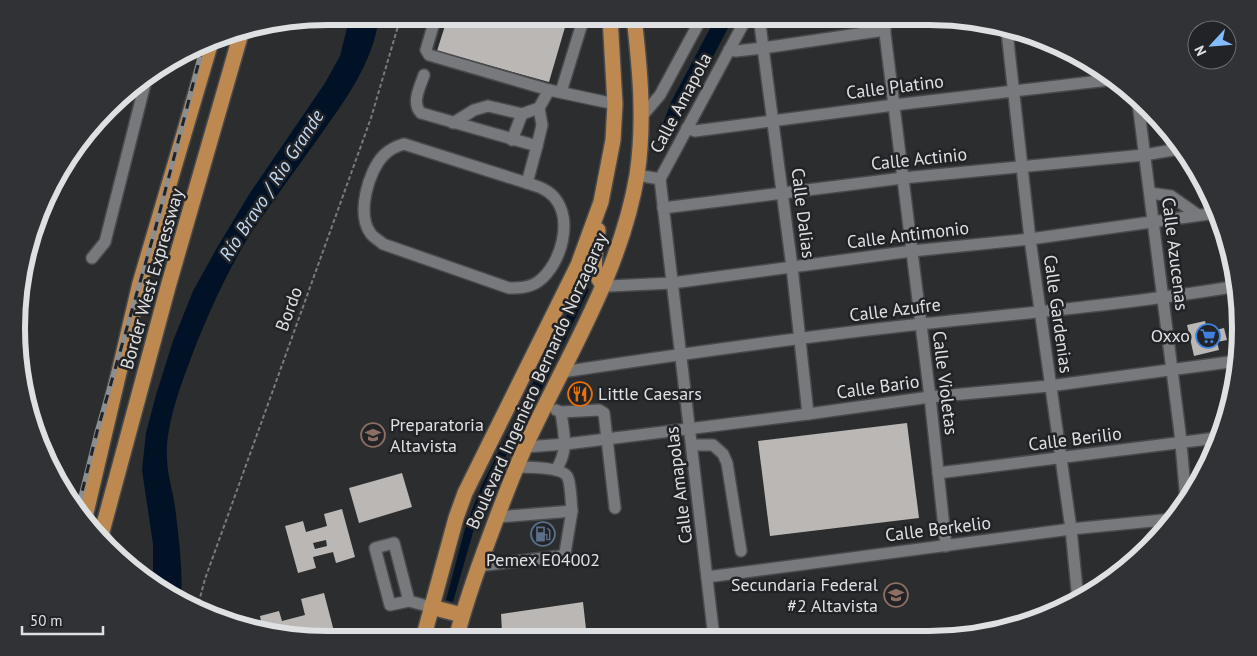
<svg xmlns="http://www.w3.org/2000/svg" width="1257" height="656" viewBox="0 0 1257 656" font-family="'PT Sans',sans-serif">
  <rect width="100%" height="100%" fill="#2b2d2f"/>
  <g fill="#011227">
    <path d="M 350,16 L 379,16 C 374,63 343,103 317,140 C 296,169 275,198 255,227 C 229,266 204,322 188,366 C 178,392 165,431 167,458 C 167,474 173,491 175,507 C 179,538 183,570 181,601 L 153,581 L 153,544 L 142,470 L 146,433 L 156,395 L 173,341 L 193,291 L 218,246 L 250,193 L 325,83 L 340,56 Z"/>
    <polygon points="715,19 728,28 672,135 661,129 671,102"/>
    <polygon points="582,284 589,289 541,391 526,416 488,492 474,529 453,602 446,600 466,525 481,487"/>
  </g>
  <g fill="#bbb7b5" fill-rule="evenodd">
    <polygon points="448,16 568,17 549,82 437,51"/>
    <polygon points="1205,321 1208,332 1224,328 1227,340 1217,342 1219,350 1194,356 1187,325"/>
    <polygon points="907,423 919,518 770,536 758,441"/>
    <polygon points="402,473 412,507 359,523 349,488"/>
    <path d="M 342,509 L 355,557 L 336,563 L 333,552 L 313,557 L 316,568 L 298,573 L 285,526 L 303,521 L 306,532 L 327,526 L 324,514 ZM 326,540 L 327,546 L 315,549 L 313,543 Z"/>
    <polygon points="324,593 336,639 308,639 262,627 260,616 279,611 282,621 305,615 301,599"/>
    <polygon points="583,602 587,638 481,639 482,636 502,632 501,614"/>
  </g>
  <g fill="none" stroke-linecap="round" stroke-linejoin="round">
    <g stroke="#494a4c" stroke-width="14">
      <g id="minor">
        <polyline points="436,16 426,50 429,55 549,90 615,104"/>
        <polyline points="728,17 741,25"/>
        <polyline points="759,17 792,267 808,414"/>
        <polyline points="883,17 930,397 946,546"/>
        <polyline points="1007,32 1030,239 1071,529 1078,600"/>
        <polyline points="729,50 736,51 763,48 885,30"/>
        <path d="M 424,75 C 420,87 411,103 421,113 L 537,146 L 542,125 L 539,108 L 549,90"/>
        <polyline points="561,92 584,17"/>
        <polyline points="1138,103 1180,433 1186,500"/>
        <polyline points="642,116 660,95 702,17"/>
        <polyline points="453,123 474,110 488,106 522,114 539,108"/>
        <polyline points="687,128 695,131 894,105 1109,80"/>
        <polyline points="512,140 522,114"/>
        <path d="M 404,144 L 527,183 C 537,186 547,189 554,197 C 574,220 561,264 539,281 C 530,288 519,288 509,288 L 383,244 C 380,241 374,238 371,234 C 356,215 368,171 384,155 C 390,149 397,146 404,144 Z"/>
        <polyline points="637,175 660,179"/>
        <polyline points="660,179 714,638"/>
        <polyline points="660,179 747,17"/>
        <polyline points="527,183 537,146"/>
        <polyline points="1150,193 1171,196 1198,215"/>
        <polyline points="663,208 903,178 1144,155 1179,149"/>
        <polyline points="92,258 105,242 147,76"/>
        <polyline points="603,284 609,286 672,283 912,251 1030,239 1216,213"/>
        <path d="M 562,372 C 681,354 801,337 921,324 C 1025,313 1129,304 1232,287"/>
        <polyline points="561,412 599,410 604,413 615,508"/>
        <polyline points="692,445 713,445 723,454 727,463 741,551"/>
        <polyline points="525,447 566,444 808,414 930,397 1049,386 1237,361"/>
        <path d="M 556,470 C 569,449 564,436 561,412 L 556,410"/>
        <polyline points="938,473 1216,438"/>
        <path d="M 497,517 L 572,511 C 571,503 571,482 567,476 C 561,467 527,467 517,467"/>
        <polyline points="478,566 561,556 565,553 572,511"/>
        <polyline points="707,577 1071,529 1173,519"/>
        <polyline points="409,601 394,543 375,548 390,605 409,601 431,607"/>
      </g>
    </g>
    <g stroke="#494a4c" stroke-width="18">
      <g id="highway">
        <path d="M 598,230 C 597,249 588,270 603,284"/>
        <polyline points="85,517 140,283 211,42"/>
        <polyline points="100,539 168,287 242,30"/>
        <polyline points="431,607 462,615"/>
        <polyline points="423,639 456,518 465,493 578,265 601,202 613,140 615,104 610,17"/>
        <path d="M 456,639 C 467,597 482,557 497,517 C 506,493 515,470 525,447 C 566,358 621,272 637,175 C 645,122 640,69 634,17"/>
      </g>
    </g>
    <polyline stroke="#797b7d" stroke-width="2" stroke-dasharray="4 2.5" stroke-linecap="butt" points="197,609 205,579 371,118 401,16"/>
    <use href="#minor" stroke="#77797c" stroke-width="11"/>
    <use href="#highway" stroke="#be8950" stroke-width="15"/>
    <g stroke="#8c8e90" stroke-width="5">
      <polyline id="rail" points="78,508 97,432 155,230 203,46"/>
    </g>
    <use href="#rail" stroke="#212326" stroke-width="3" stroke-dasharray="9" stroke-linecap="butt"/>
  </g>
  <defs>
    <g id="supermarket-ring" transform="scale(1.25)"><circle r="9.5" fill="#212326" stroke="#3f7fe0" stroke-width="1.5"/><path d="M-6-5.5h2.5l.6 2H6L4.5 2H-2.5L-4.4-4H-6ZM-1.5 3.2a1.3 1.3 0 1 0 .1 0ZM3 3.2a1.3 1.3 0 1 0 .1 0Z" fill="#3f7fe0"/></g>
    <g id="restaurant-ring" transform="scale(1.25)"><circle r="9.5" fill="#212326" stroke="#e8710a" stroke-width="1.5"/><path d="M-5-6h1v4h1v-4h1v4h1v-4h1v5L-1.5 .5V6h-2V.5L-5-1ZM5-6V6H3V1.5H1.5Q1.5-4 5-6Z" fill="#e8710a"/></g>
    <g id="school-ring" transform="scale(1.25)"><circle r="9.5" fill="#212326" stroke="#8d6e63" stroke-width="1.5"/><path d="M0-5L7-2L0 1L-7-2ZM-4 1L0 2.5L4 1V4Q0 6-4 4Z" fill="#8d6e63"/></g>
    <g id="fuel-ring" transform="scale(1.25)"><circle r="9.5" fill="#212326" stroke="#5c6f8a" stroke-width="1.5"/><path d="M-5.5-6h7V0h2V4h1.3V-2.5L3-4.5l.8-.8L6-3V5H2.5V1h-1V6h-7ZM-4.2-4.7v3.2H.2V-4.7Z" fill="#5c6f8a"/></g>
  </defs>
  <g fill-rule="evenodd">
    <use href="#supermarket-ring" x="1208" y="336"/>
    <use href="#restaurant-ring" x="580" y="394"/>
    <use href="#school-ring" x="373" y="435"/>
    <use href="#fuel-ring" x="543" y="534"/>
    <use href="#school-ring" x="896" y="595"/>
  </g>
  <g text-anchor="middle" stroke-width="5" stroke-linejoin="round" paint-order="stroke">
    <g font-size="18" fill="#dfe0e2" stroke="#212326">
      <text transform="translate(895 87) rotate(-7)" y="6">Calle Platino</text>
      <text transform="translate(681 103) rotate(-62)" y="6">Calle Amapola</text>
      <text transform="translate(919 159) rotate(-6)" y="6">Calle Actinio</text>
      <text transform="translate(803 213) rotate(83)" y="6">Calle Dalias</text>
      <text transform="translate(908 235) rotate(-7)" y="6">Calle Antimonio</text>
      <text transform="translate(1175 254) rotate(83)" y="6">Calle Azucenas</text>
      <text transform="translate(152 279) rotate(-74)" y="6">Border West Expressway</text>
      <text transform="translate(289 309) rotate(-70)" y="6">Bordo</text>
      <text transform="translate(895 310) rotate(-7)" y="6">Calle Azufre</text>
      <text transform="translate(1058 314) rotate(82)" y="6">Calle Gardenias</text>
      <text transform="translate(537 381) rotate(-66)" y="6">Boulevard Ingeniero Bernardo Norzagaray</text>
      <text transform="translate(945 383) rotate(83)" y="6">Calle Violetas</text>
      <text transform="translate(878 387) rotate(-8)" y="6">Calle Bario</text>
      <text transform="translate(1075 439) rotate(-7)" y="6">Calle Berilio</text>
      <text transform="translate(679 485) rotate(-97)" y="6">Calle Amapolas</text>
      <text transform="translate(938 529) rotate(-7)" y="6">Calle Berkelio</text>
    </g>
    <g font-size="18" fill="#dfe0e2" stroke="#212326" text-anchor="end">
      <text x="1190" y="342">Oxxo</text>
      <text x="598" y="400" text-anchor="start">Little Caesars</text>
      <text x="390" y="431" text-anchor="start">Preparatoria<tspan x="390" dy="21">Altavista</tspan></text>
      <text x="543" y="566" text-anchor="middle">Pemex E04002</text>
      <text x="878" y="591">Secundaria Federal<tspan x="878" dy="21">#2 Altavista</tspan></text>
    </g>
    <g font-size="19" font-style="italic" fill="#c1d9f4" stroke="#212326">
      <text transform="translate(271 185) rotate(-57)" y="7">Río Bravo / Rio Grande</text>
    </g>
  </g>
  <path d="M0 0H1257V656H0ZM328 25H929A303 303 0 0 1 1232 328V328A303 303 0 0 1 929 631H328A303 303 0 0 1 25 328V328A303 303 0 0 1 328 25Z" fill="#303235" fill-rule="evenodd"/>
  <path fill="none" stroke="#dfe0e2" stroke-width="6" d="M328 25H929A303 303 0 0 1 1232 328V328A303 303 0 0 1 929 631H328A303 303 0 0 1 25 328V328A303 303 0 0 1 328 25Z"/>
  <g transform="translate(1212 45) rotate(244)"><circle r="24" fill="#212326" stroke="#6d6f71"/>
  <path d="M0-4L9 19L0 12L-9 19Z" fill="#83bcfb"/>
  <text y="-8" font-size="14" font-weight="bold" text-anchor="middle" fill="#dfe0e2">N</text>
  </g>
  <path d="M22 626v8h81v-8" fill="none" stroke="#dfe0e2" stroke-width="2.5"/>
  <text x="30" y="626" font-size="15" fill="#dfe0e2" stroke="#212326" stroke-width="4" paint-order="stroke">50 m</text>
</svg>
